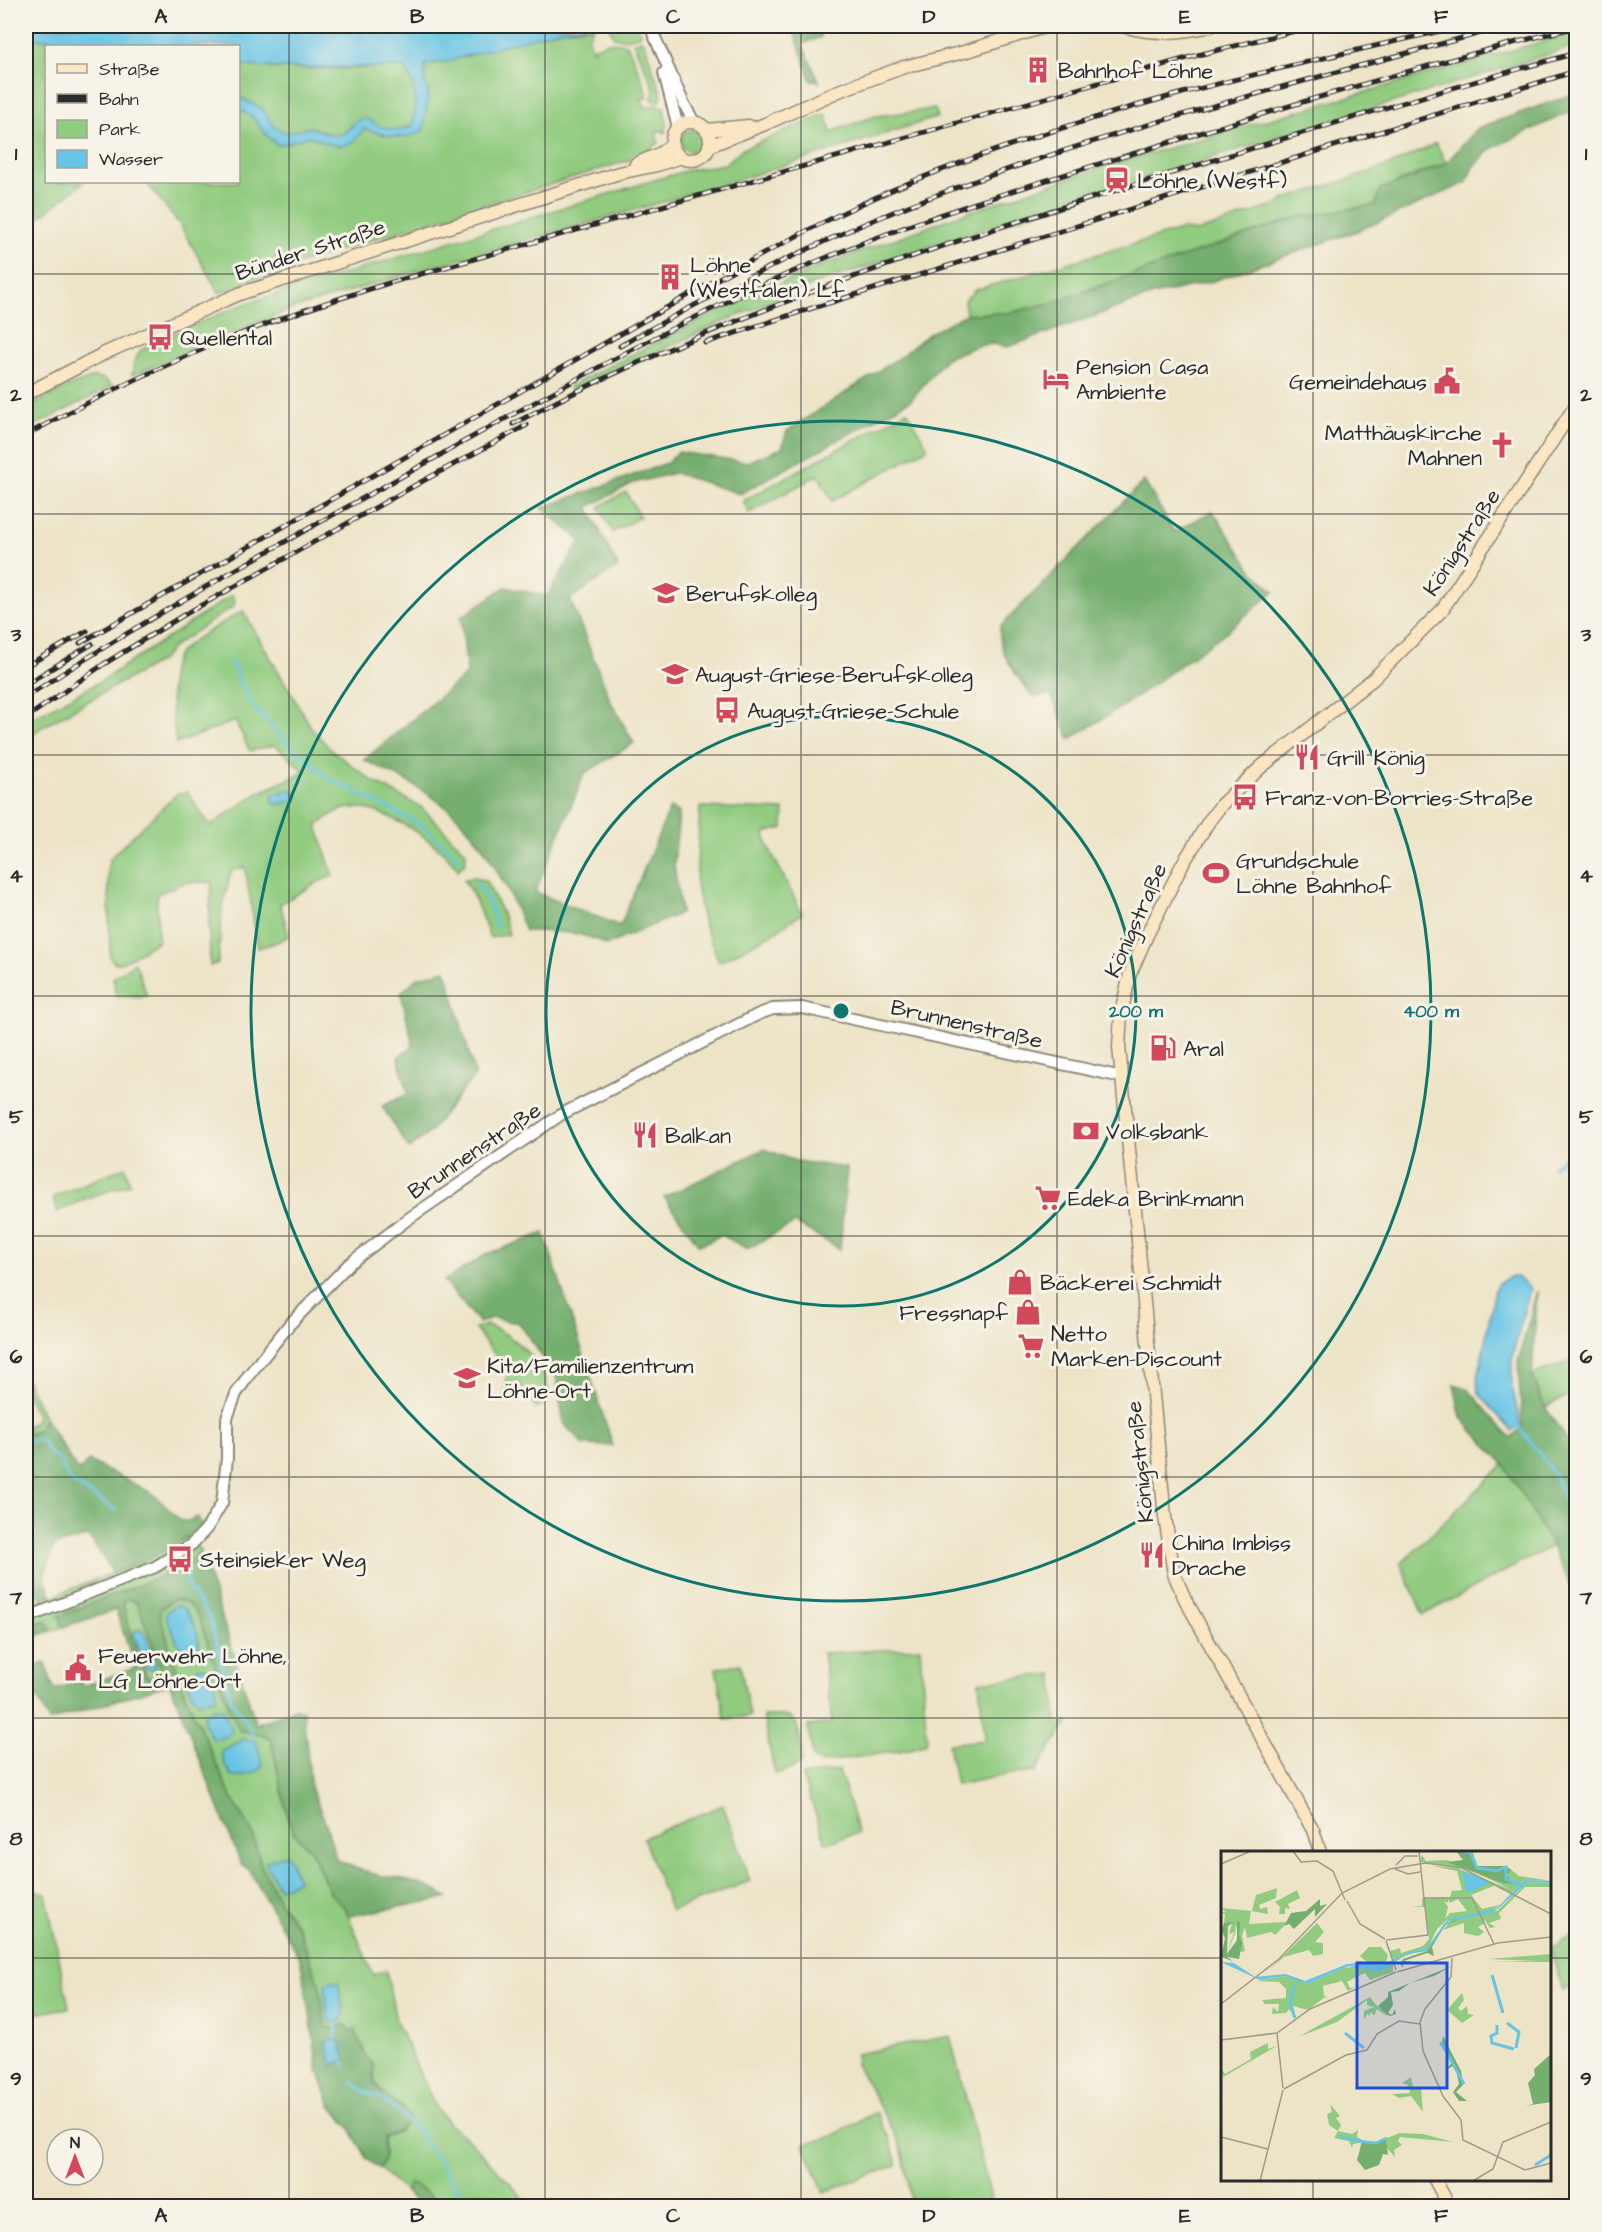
<svg xmlns="http://www.w3.org/2000/svg" width="1602" height="2232" viewBox="0 0 1602 2232" font-family="'Architects Daughter',sans-serif">
  <rect width="100%" height="100%" fill="#f7f3e8"/>
  <filter id="ink" filterUnits="userSpaceOnUse"><feTurbulence type="fractalNoise" baseFrequency=".0167" numOctaves="2"/><feDisplacementMap in="SourceGraphic" scale="12" xChannelSelector="R" yChannelSelector="G"/><feConvolveMatrix kernelMatrix="1 2 1 2 8 2 1 2 1" color-interpolation-filters="sRGB"/></filter>
  <filter id="wash" filterUnits="userSpaceOnUse"><feTurbulence type="fractalNoise" baseFrequency=".008" numOctaves="4" result="noise"/><feDisplacementMap in="SourceGraphic" scale="24" xChannelSelector="R" yChannelSelector="G"/><feGaussianBlur stdDeviation="1.35" result="paint"/><feColorMatrix in="noise" values="0 0 0 0 0 0 0 0 0 0 0 0 0 0 0 0 0 1.4 0 .05"/><feComposite in="paint" operator="in"/></filter>
  <g filter="url(#wash)">
    <rect width="100%" height="100%" fill="#ede4c7"/>
    <g fill="#90cb7f" stroke="#5e7b55" stroke-width="1.5" fill-rule="evenodd">
      <path d="M 594,26 L 588,38 L 593,51 L 594,51 L 593,48 L 609,42 L 627,44 C 632,55 647,89 647,98 L 641,98 L 646,108 L 654,105 L 664,107 L 667,124 L 665,133 L 659,130 L 656,135 L 659,143 L 633,159 L 320,256 L 219,293 L 180,225 L 146,182 L 238,182 L 239,65 L 276,68 L 350,69 L 425,65 L 559,30 Z"/>
      <path d="M 608,26 L 639,26 L 640,35 C 631,39 623,40 614,37 Z"/>
      <polygon points="1576,32 1576,46 1106,190 825,280 727,320 574,390 570,389 570,386 726,307 821,266 968,212 1099,168"/>
      <polygon points="26,37 106,46 46,46 46,182 84,182 26,228"/>
      <path d="M 641,40 L 644,42 L 662,96 L 660,101 L 652,100 C 652,99 654,91 654,90 C 653,84 636,49 633,43 Z"/>
      <polygon points="935,109 938,117 709,189 414,272 292,309 132,375 134,362 140,351 156,341 244,304 688,170 725,164 741,150 826,114 831,132 876,116"/>
      <circle cx="692" cy="141" r="11"/>
      <path d="M 1436,143 L 1446,163 L 1398,182 L 1376,205 L 1295,218 L 1051,303 L 1009,313 L 966,314 L 964,301 L 975,290 L 1184,229 L 1196,232 L 1282,203 L 1283,200 C 1334,183 1389,170 1436,143 Z"/>
      <polygon points="94,377 103,379 113,386 26,430 26,408 72,385"/>
      <polygon points="907,411 928,448 832,501 818,475 749,513 743,501"/>
      <polygon points="626,492 640,517 613,532 599,507"/>
      <polygon points="232,595 235,601 234,606 174,646 162,660 42,727 26,739 26,722 28,720 103,680"/>
      <path d="M 243,611 L 311,727 L 329,748 L 374,782 L 421,807 L 466,852 L 465,863 L 458,870 C 443,844 384,807 353,808 C 338,808 328,817 317,826 L 333,876 L 318,882 L 280,904 L 289,936 L 275,943 L 258,948 L 245,867 L 231,871 L 222,909 L 218,963 L 210,966 L 209,922 L 212,882 L 186,882 L 157,894 L 158,941 L 122,963 L 114,963 L 110,957 L 108,867 L 109,860 L 113,855 L 178,793 L 182,794 L 187,792 L 210,826 L 258,793 L 305,772 L 275,745 L 250,751 L 235,721 L 176,744 C 174,720 163,671 180,652 C 189,641 229,619 243,611 Z"/>
      <polygon points="700,807 784,810 783,828 765,833 767,844 802,913 772,934 719,962 703,922 696,885"/>
      <polygon points="474,877 486,881 502,913 509,934 490,938 475,899 464,880"/>
      <polygon points="135,962 147,996 116,997 113,978"/>
      <polygon points="125,1167 130,1184 92,1196 56,1212 53,1197"/>
      <path d="M 487,1325 C 509,1333 539,1358 546,1381 C 548,1387 549,1394 550,1400 L 536,1408 L 517,1380 L 511,1384 L 503,1401 L 508,1371 L 475,1329 Z"/>
      <polygon points="1576,1359 1576,1392 1545,1407 1532,1375"/>
      <path d="M 26,1379 L 45,1418 C 41,1427 36,1435 26,1433 L 26,1426 L 35,1422 L 37,1415 L 26,1394 Z"/>
      <polygon points="1504,1464 1552,1546 1423,1615 1401,1564"/>
      <polygon points="188,1537 201,1552 180,1569 60,1616 63,1627 51,1631 46,1621 26,1628 26,1607 133,1565"/>
      <path d="M 130,1599 L 138,1604 L 161,1669 L 162,1674 L 152,1679 L 147,1677 C 141,1661 121,1616 124,1601 Z"/>
      <path d="M 173,1600 C 188,1601 193,1605 200,1620 L 230,1711 L 271,1740 L 289,1823 L 298,1838 L 311,1851 L 331,1894 L 345,1908 L 373,1975 L 386,1970 L 396,2021 L 436,2108 L 449,2124 L 471,2142 L 526,2201 L 515,2200 L 505,2205 L 506,2206 L 438,2206 L 427,2194 L 407,2187 L 406,2192 L 380,2169 C 388,2158 381,2149 385,2137 L 400,2131 L 406,2122 L 404,2107 C 384,2099 372,2087 374,2066 L 366,2056 L 355,2030 L 350,2031 L 325,2027 L 319,1984 L 298,1926 L 280,1903 L 261,1865 L 252,1832 L 231,1797 L 182,1687 L 161,1619 L 160,1610 ZM 176,1605 L 199,1643 L 167,1612 ZM 244,1739 L 231,1775 L 222,1756 L 222,1751 Z"/>
      <polygon points="920,1648 927,1740 923,1745 910,1749 821,1763 813,1758 808,1726 832,1723 823,1653"/>
      <polygon points="740,1664 750,1716 725,1719 716,1668"/>
      <polygon points="1053,1674 1057,1724 1068,1722 1035,1772 1010,1774 956,1785 948,1744 985,1740 979,1682"/>
      <path d="M 763,1716 C 771,1716 787,1714 793,1719 C 800,1724 802,1753 801,1762 L 794,1768 L 775,1774 Z"/>
      <polygon points="839,1770 858,1833 826,1843 802,1776"/>
      <polygon points="723,1805 750,1881 671,1911 643,1838"/>
      <polygon points="26,1887 46,1894 69,2008 26,2015"/>
      <polygon points="1576,1934 1576,1983 1563,1990 1550,1949"/>
      <polygon points="950,2036 993,2206 918,2206 912,2202 902,2150 893,2130 856,2064 856,2054"/>
      <polygon points="876,2112 890,2140 897,2165 824,2192 804,2145 832,2136"/>
    </g>
    <g fill="#74af6e" stroke="#506d4c" stroke-width="1.5" fill-rule="evenodd">
      <polygon points="792,26 818,26 821,37 802,44 820,83 816,80 811,81"/>
      <path d="M 1576,93 L 1576,109 L 1490,149 L 1474,167 L 1466,183 L 1360,230 L 1210,282 L 1153,295 L 1008,347 L 992,344 L 977,346 L 946,358 L 911,400 L 740,494 L 675,473 L 633,483 L 588,507 L 618,567 L 570,599 L 611,702 L 634,743 L 585,773 L 535,892 L 620,926 L 670,808 L 679,812 L 674,865 L 681,913 L 607,945 C 582,931 554,931 525,931 C 511,894 491,854 464,824 C 438,795 399,777 364,760 L 467,674 L 461,617 L 505,587 L 547,596 L 581,541 L 542,508 L 667,463 L 678,452 L 747,462 L 782,448 L 787,431 L 900,357 L 930,333 L 966,314 L 1009,313 L 1051,303 L 1295,218 L 1375,205 L 1380,189 L 1411,178 L 1446,163 L 1478,128 Z"/>
      <path d="M 1144,481 L 1174,532 L 1213,511 L 1251,569 L 1274,592 L 1226,632 L 1128,703 L 1070,739 L 1051,694 L 1035,697 L 1031,695 C 1017,675 997,653 1000,627 Z"/>
      <polygon points="446,970 475,1075 429,1133 409,1149 382,1106 408,1094 398,1057 413,1046 401,993 417,978"/>
      <polygon points="764,1149 796,1161 847,1168 840,1249 795,1223 747,1249 722,1235 699,1245 664,1197"/>
      <polygon points="544,1233 613,1446 584,1445 564,1424 556,1376 519,1323 491,1318 479,1323 444,1281 487,1254"/>
      <polygon points="1537,1291 1532,1375 1545,1407 1576,1454 1576,1597 1552,1546 1504,1464 1461,1418 1454,1384 1467,1388 1511,1439 1522,1426 1518,1361"/>
      <path d="M 45,1418 L 78,1472 L 89,1461 L 152,1493 L 181,1521 L 188,1521 L 198,1517 L 202,1526 C 177,1546 142,1562 113,1573 L 89,1536 L 54,1546 L 44,1576 L 52,1598 L 42,1601 L 27,1572 L 26,1574 L 26,1546 L 38,1534 L 26,1517 L 26,1433 C 36,1435 41,1427 45,1418 Z"/>
      <path d="M 201,1552 L 256,1724 L 295,1709 L 303,1711 L 311,1788 L 326,1824 L 336,1859 C 346,1864 356,1869 367,1872 C 393,1880 424,1879 447,1898 L 349,1916 L 345,1908 L 331,1894 L 311,1851 L 298,1838 L 289,1822 L 271,1740 L 260,1734 L 240,1731 L 230,1711 L 200,1620 C 191,1601 176,1591 160,1610 L 161,1619 L 182,1687 L 231,1797 L 252,1832 L 261,1865 L 280,1903 L 297,1926 L 319,1984 L 325,2027 L 331,2029 L 345,2024 L 350,2031 L 355,2030 L 366,2056 L 374,2066 C 374,2072 372,2079 375,2084 C 388,2107 438,2112 385,2138 C 381,2149 388,2157 380,2169 L 366,2158 L 349,2127 L 331,2106 L 318,2071 L 308,1999 L 300,1959 L 249,1870 L 241,1864 L 170,1684 L 49,1721 L 26,1673 L 26,1628 L 46,1620 L 51,1631 L 27,1639 L 35,1666 L 45,1663 L 54,1690 L 81,1681 L 83,1686 L 135,1668 L 116,1610 L 63,1627 L 59,1616 L 180,1569 ZM 130,1599 L 138,1604 L 161,1669 L 161,1674 L 152,1679 L 146,1677 C 141,1662 121,1614 124,1601 Z"/>
      <path d="M 409,2184 C 421,2186 431,2197 438,2206 L 419,2206 L 406,2192 Z"/>
    </g>
    <g fill="#67c4e5" stroke="#497888" stroke-width="1.5">
      <path d="M 26,26 L 161,26 L 181,28 L 271,26 L 590,26 L 559,30 L 449,61 L 425,65 L 425,82 L 428,93 L 424,129 C 406,145 385,134 364,129 L 353,142 L 342,146 L 329,144 L 310,136 L 279,145 C 258,134 262,118 239,110 L 239,97 L 262,108 L 273,125 L 285,133 L 310,127 L 332,135 L 343,134 L 358,120 L 366,118 C 380,128 397,135 413,125 C 416,107 417,82 403,67 L 276,68 L 239,65 L 238,46 L 106,46 L 26,37 Z"/>
      <polygon points="291,789 298,799 276,805 273,802 273,795"/>
      <polygon points="1512,1276 1517,1277 1530,1289 1512,1358 1512,1385 1520,1424 1512,1431 1479,1394 1477,1383 1495,1289 1498,1283"/>
      <path d="M 176,1605 L 184,1608 C 192,1620 204,1639 197,1653 L 182,1652 L 166,1617 L 167,1612 Z"/>
      <polygon points="141,1630 144,1632 156,1665 152,1670 147,1668 134,1636 135,1631"/>
      <path d="M 204,1667 C 214,1672 217,1686 216,1697 L 200,1702 C 192,1698 187,1685 187,1676 L 197,1668 Z"/>
      <path d="M 215,1708 L 223,1710 L 232,1729 L 231,1733 C 226,1737 220,1739 213,1739 C 207,1733 202,1723 205,1714 Z"/>
      <path d="M 244,1739 L 256,1741 L 263,1764 L 258,1771 L 235,1778 C 228,1773 221,1759 222,1751 Z"/>
      <polygon points="287,1854 298,1880 290,1885 278,1888 266,1863 267,1861"/>
      <polygon points="338,1982 343,2010 342,2021 328,2023 325,1988 327,1983"/>
      <polygon points="332,2039 340,2041 346,2059 332,2065 326,2042"/>
    </g>
    <g fill="none" stroke-linecap="round" stroke-linejoin="round">
      <g stroke="#67c4e5" stroke-width="3">
        <polyline points="231,662 252,705 284,740 327,777 423,826 460,860"/>
        <polyline points="476,882 488,901 498,929"/>
        <polyline points="1553,1167 1576,1147"/>
        <polyline points="1516,1423 1554,1473 1576,1527"/>
        <path d="M 26,1443 L 37,1439 L 44,1442 C 46,1450 49,1455 58,1458 L 70,1481 L 117,1511"/>
        <polyline points="187,1572 188,1586 210,1618 231,1699 252,1731 253,1739"/>
        <polyline points="335,2039 337,2023"/>
        <polyline points="343,2061 345,2066"/>
        <polyline points="352,2081 362,2090 381,2098 414,2127 461,2194 475,2206"/>
      </g>
    </g>
  </g>
  <g filter="url(#ink)">
    <g fill="none" stroke-linecap="round" stroke-linejoin="round">
      <g stroke="#8c8879" stroke-width="14">
        <g id="tertiary">
          <polyline points="650,26 684,104 694,122"/>
          <polyline points="664,73 678,127"/>
          <polyline points="26,1618 155,1567 192,1544 207,1528 222,1503 227,1458 227,1418 236,1394 248,1376 289,1325 349,1264 408,1219 562,1114 759,1014 773,1009 802,1008 1122,1077"/>
        </g>
      </g>
      <g stroke="#8c8879" stroke-width="15">
        <g id="secondary">
          <path d="M 1123,26 C 1154,35 1180,33 1211,26"/>
          <circle cx="691" cy="141" r="19"/>
          <polyline points="706,130 749,126"/>
          <polyline points="709,146 765,124 841,90 904,67 964,52 1047,26"/>
          <polyline points="636,164 661,153 672,144"/>
          <polyline points="26,394 105,353 239,294 619,173 657,165 681,157"/>
          <polyline points="1320,1852 1313,1830 1185,1599 1174,1574 1165,1517 1119,1047 1121,1013 1130,974 1147,935 1182,865 1209,821 1222,804 1261,767 1373,679 1442,610 1576,405"/>
          <polyline points="1435,2180 1449,2206"/>
        </g>
      </g>
      <use href="#tertiary" stroke="#fff" stroke-width="10"/>
      <use href="#secondary" stroke="#fbe6c4" stroke-width="12"/>
      <g stroke="#2b2b2b" stroke-width="5">
        <g id="rail">
          <polyline points="705,343 803,311 1576,71"/>
          <path d="M 620,346 C 724,287 838,231 950,190 C 1131,123 1320,78 1506,26"/>
          <path d="M 513,424 C 706,321 913,254 1120,189 C 1272,142 1424,95 1576,53"/>
          <path d="M 26,435 C 93,399 162,365 233,337 C 284,316 337,299 389,283 L 1198,55 L 1315,26"/>
          <path d="M 80,643 L 701,288 C 770,250 838,212 911,182 C 1088,110 1277,68 1463,26"/>
          <polyline points="26,666 87,631"/>
          <polyline points="26,684 92,644"/>
          <path d="M 26,697 C 154,613 290,539 424,464 C 553,392 681,318 818,261 C 929,215 1043,181 1158,146 C 1296,103 1436,62 1576,27"/>
          <polyline points="26,718 104,664 182,616 421,482 527,425"/>
        </g>
      </g>
      <use href="#rail" stroke="#f7f3e8" stroke-width="3" stroke-dasharray="9" stroke-linecap="butt"/>
    </g>
  </g>
  <path fill="none" stroke="#2b2b2b" stroke-width="1.5" stroke-opacity="0.55" d="M 289,26 L 289,2206M 545,26 L 545,2206M 801,26 L 801,2206M 1057,26 L 1057,2206M 1313,26 L 1313,1852M 26,274 L 1576,274M 26,514 L 1576,514M 26,755 L 1576,755M 26,996 L 1576,996M 26,1236 L 1576,1236M 26,1477 L 1576,1477M 26,1718 L 1576,1718M 26,1958 L 1222,1958M 1550,1958 L 1576,1958M 1313,2180 L 1313,2206"/>
  <g fill="none" stroke="#0f766e" stroke-width="3">
    <circle cx="841" cy="1011" r="295"/>
    <circle cx="841" cy="1011" r="590"/>
  </g>
  <defs>
    <g id="building-bare" transform="scale(2.07)"><path d="M-4-6H4V6H1V3H-1V6H-4ZM-2.5-4.3h1.7v1.8h-1.7ZM.8-4.3h1.7v1.8H.8ZM-2.5-1h1.7V.8h-1.7ZM.8-1h1.7V.8H.8Z" fill="#d1495b" stroke="#f7f3e8" stroke-width="2.5" paint-order="stroke"/></g>
    <g id="station-bare" transform="scale(2.07)"><path d="M-3-6H3Q5-6 5-4V2Q5 4 3 4L4.5 6H3L1.5 4h-3L-3 6H-4.5L-3 4Q-5 4-5 2V-4Q-5-6-3-6ZM-3.5-4v3h7v-3ZM-3.5 1v1.5H-2V1ZM2 1v1.5H3.5V1Z" fill="#d1495b" stroke="#f7f3e8" stroke-width="2.5" paint-order="stroke"/></g>
    <g id="bus-bare" transform="scale(2.07)"><path d="M-5-6H5V4H4V6H2V4H-2V6H-4V4H-5ZM-3.5-4V0h7V-4ZM-3.5 1.2v1.5H-2V1.2ZM2 1.2v1.5H3.5V1.2Z" fill="#d1495b" stroke="#f7f3e8" stroke-width="2.5" paint-order="stroke"/></g>
    <g id="hotel-bare" transform="scale(2.07)"><path d="M-6-4.5h1.5V1H6V5H4.5V3h-9V5H-6ZM-4 0a1.8 1.8 0 1 1 3.6 0ZM.5 0V-2.5h3Q6-2.5 6 0Z" fill="#d1495b" stroke="#f7f3e8" stroke-width="2.5" paint-order="stroke"/></g>
    <g id="civic-bare" transform="scale(2.07)"><path d="M-.6-6.5H3V-4.5H.6V-3L4-1V1h2V6H-6V1h2V-1L-.6-3ZM-1.2 2.5V6h2.4V2.5Z" fill="#d1495b" stroke="#f7f3e8" stroke-width="2.5" paint-order="stroke"/></g>
    <g id="church-bare" transform="scale(2.07)"><path d="M-1.2-6h2.4v3.5h3.3v2.4h-3.3V6h-2.4V-.1h-3.3v-2.4h3.3Z" fill="#d1495b" stroke="#f7f3e8" stroke-width="2.5" paint-order="stroke"/></g>
    <g id="school-bare" transform="scale(2.07)"><path d="M0-5L7-2L0 1L-7-2ZM-4 1L0 2.5L4 1V4Q0 6-4 4Z" fill="#d1495b" stroke="#f7f3e8" stroke-width="2.5" paint-order="stroke"/></g>
    <g id="restaurant-bare" transform="scale(2.07)"><path d="M-5-6h1v4h1v-4h1v4h1v-4h1v5L-1.5 .5V6h-2V.5L-5-1ZM5-6V6H3V1.5H1.5Q1.5-4 5-6Z" fill="#d1495b" stroke="#f7f3e8" stroke-width="2.5" paint-order="stroke"/></g>
    <g id="stadium-bare" transform="scale(2.07)"><path d="M0-5a6.5 5 0 1 0 0 10a6.5 5 0 1 0 0-10ZM-3.5-1.8h7v3.6h-7Z" fill="#d1495b" stroke="#f7f3e8" stroke-width="2.5" paint-order="stroke"/></g>
    <g id="fuel-bare" transform="scale(2.07)"><path d="M-5.5-6h7V0h2V4h1.3V-2.5L3-4.5l.8-.8L6-3V5H2.5V1h-1V6h-7ZM-4.2-4.7v3.2H.2V-4.7Z" fill="#d1495b" stroke="#f7f3e8" stroke-width="2.5" paint-order="stroke"/></g>
    <g id="bank-bare" transform="scale(2.07)"><path d="M-6-4H6V4H-6ZM0-2.3a2.3 2.3 0 1 0 0 4.6a2.3 2.3 0 1 0 0-4.6Z" fill="#d1495b" stroke="#f7f3e8" stroke-width="2.5" paint-order="stroke"/></g>
    <g id="supermarket-bare" transform="scale(2.07)"><path d="M-6-5.5h2.5l.6 2H6L4.5 2H-2.5L-4.4-4H-6ZM-1.5 3.2a1.3 1.3 0 1 0 .1 0ZM3 3.2a1.3 1.3 0 1 0 .1 0Z" fill="#d1495b" stroke="#f7f3e8" stroke-width="2.5" paint-order="stroke"/></g>
    <g id="shop-bare" transform="scale(2.07)"><path d="M-5-2.5h2.3a2.7 3.5 0 0 1 5.4 0H5L5.5 6h-11ZM-1.5-2.5h3a1.5 2.3 0 0 0-3 0Z" fill="#d1495b" stroke="#f7f3e8" stroke-width="2.5" paint-order="stroke"/></g>
  </defs>
  <g fill-rule="evenodd">
    <use href="#building-bare" x="1038" y="70"/>
    <use href="#station-bare" x="1117" y="180"/>
    <use href="#building-bare" x="670" y="277"/>
    <use href="#bus-bare" x="160" y="337"/>
    <use href="#hotel-bare" x="1056" y="379"/>
    <use href="#civic-bare" x="1447" y="381"/>
    <use href="#church-bare" x="1502" y="445"/>
    <use href="#school-bare" x="666" y="593"/>
    <use href="#school-bare" x="675" y="674"/>
    <use href="#bus-bare" x="727" y="710"/>
    <use href="#restaurant-bare" x="1307" y="757"/>
    <use href="#bus-bare" x="1245" y="797"/>
    <use href="#stadium-bare" x="1216" y="873"/>
    <use href="#fuel-bare" x="1163" y="1048"/>
    <use href="#bank-bare" x="1086" y="1131"/>
    <use href="#restaurant-bare" x="645" y="1135"/>
    <use href="#supermarket-bare" x="1048" y="1198"/>
    <use href="#shop-bare" x="1020" y="1282"/>
    <use href="#shop-bare" x="1028" y="1312"/>
    <use href="#supermarket-bare" x="1031" y="1346"/>
    <use href="#school-bare" x="467" y="1378"/>
    <use href="#restaurant-bare" x="1152" y="1555"/>
    <use href="#bus-bare" x="180" y="1559"/>
    <use href="#civic-bare" x="78" y="1668"/>
  </g>
  <g text-anchor="middle" stroke-width="6" stroke-linejoin="round" paint-order="stroke">
    <g font-size="22" fill="#2b2b2b" stroke="#f7f3e8" text-anchor="start">
      <text x="1058" y="78">Bahnhof Löhne</text>
      <text x="1137" y="188">Löhne (Westf)</text>
      <text x="690" y="272">Löhne<tspan x="690" dy="25">(Westfalen) Lf</tspan></text>
      <text x="180" y="345">Quellental</text>
      <text x="1076" y="374">Pension Casa<tspan x="1076" dy="25">Ambiente</tspan></text>
      <text x="1427" y="389" text-anchor="end">Gemeindehaus</text>
      <text x="1482" y="440" text-anchor="end">Matthäuskirche<tspan x="1482" dy="25">Mahnen</tspan></text>
      <text x="686" y="601">Berufskolleg</text>
      <text x="695" y="682">August-Griese-Berufskolleg</text>
      <text x="747" y="718">August-Griese-Schule</text>
      <text x="1327" y="765">Grill König</text>
      <text x="1265" y="805">Franz-von-Borries-Straße</text>
      <text x="1236" y="868">Grundschule<tspan x="1236" dy="25">Löhne Bahnhof</tspan></text>
      <text x="1183" y="1056">Aral</text>
      <text x="1106" y="1139">Volksbank</text>
      <text x="665" y="1143">Balkan</text>
      <text x="1068" y="1206">Edeka Brinkmann</text>
      <text x="1040" y="1290">Bäckerei Schmidt</text>
      <text x="1008" y="1320" text-anchor="end">Fressnapf</text>
      <text x="1051" y="1341">Netto<tspan x="1051" dy="25">Marken-Discount</tspan></text>
      <text x="487" y="1373">Kita/Familienzentrum<tspan x="487" dy="25">Löhne-Ort</tspan></text>
      <text x="1172" y="1550">China Imbiss<tspan x="1172" dy="25">Drache</tspan></text>
      <text x="200" y="1567">Steinsieker Weg</text>
      <text x="98" y="1663">Feuerwehr Löhne,<tspan x="98" dy="25">LG Löhne-Ort</tspan></text>
    </g>
    <g font-size="22" fill="#2b2b2b" stroke="#f7f3e8">
      <text transform="translate(310 249) rotate(-18)" y="8">Bünder Straße</text>
      <text transform="translate(1461 542) rotate(-57)" y="8">Königstraße</text>
      <text transform="translate(1135 920) rotate(-66)" y="8">Königstraße</text>
      <text transform="translate(967 1023) rotate(13)" y="8">Brunnenstraße</text>
      <text transform="translate(474 1150) rotate(-34)" y="8">Brunnenstraße</text>
      <text transform="translate(1139 1462) rotate(-96)" y="8">Königstraße</text>
    </g>
  </g>
  <g transform="translate(1221 1851)">
    <rect width="330" height="330" fill="#ede4c7"/>
    <path d="M 201,4 L 205,10 L 226,9 L 258,21 L 280,32 L 295,32 L 286,24 L 288,17 L 298,25 L 330,30 L 304,29 L 273,59 L 227,68 L 216,78 L 207,97 L 172,109 L 169,100 L 179,97 L 180,102 L 202,95 L 208,88 L 204,56 L 189,55 L 201,55 L 201,47 L 229,46 L 231,40 L 241,39 L 236,20 L 211,15 L 236,17 L 291,39 L 248,18 L 199,11 ZM 275,34 L 289,42 L 287,46 L 278,54 L 261,58 L 250,44 ZM 227,48 L 229,52 L 237,48 L 246,60 L 229,62 L 224,68 L 227,56 L 223,50 L 227,52 ZM 307,31 L 330,32 L 330,36 L 304,36 L 278,62 L 280,68 L 268,72 L 274,76 L 269,77 L 263,68 L 264,72 L 257,76 L 263,81 L 257,85 L 243,82 L 243,72 L 222,79 L 231,69 L 276,60 ZM 56,37 L 55,47 L 38,54 L 39,58 L 46,56 L 47,63 L 30,60 L 28,73 L 65,71 L 63,75 L 54,84 L 50,81 L 26,87 L 24,76 L 21,85 L 24,100 L 20,101 L 15,73 L 14,82 L 6,103 L 13,81 L 8,83 L 11,72 L 3,72 L 4,63 L 0,62 L 5,60 L 0,58 L 0,57 L 31,60 L 35,44 ZM 76,39 L 79,47 L 67,53 L 69,58 L 64,57 L 64,63 L 58,63 L 59,56 L 54,51 ZM 96,72 L 103,81 L 94,91 L 102,92 L 102,103 L 92,105 L 88,99 L 63,106 L 48,119 ZM 148,96 L 160,96 L 167,104 L 165,111 L 171,110 L 161,114 L 118,117 L 138,110 L 147,112 L 139,105 ZM 330,103 L 330,111 L 267,111 L 318,110 L 267,108 ZM 172,113 L 172,121 L 149,129 L 144,122 L 135,126 L 126,131 L 129,137 L 134,136 L 127,140 L 121,130 L 102,135 L 103,144 L 109,149 L 104,146 L 87,159 L 72,155 L 75,168 L 68,158 L 65,162 L 51,163 L 52,156 L 57,161 L 58,153 L 44,153 L 41,149 L 65,147 L 65,138 L 58,131 L 36,130 L 65,125 L 89,132 L 127,115 ZM 241,142 L 243,149 L 237,157 L 240,160 L 246,155 L 247,163 L 253,164 L 241,172 L 226,159 ZM 149,146 L 154,153 L 162,160 L 165,165 L 156,158 L 153,165 L 150,161 L 148,166 L 147,162 L 143,168 L 143,160 L 153,156 L 146,154 L 146,149 L 116,171 L 77,186 ZM 47,192 L 47,198 L 56,195 L 2,226 L 0,217 L 4,223 L 30,208 L 29,201 ZM 190,226 L 192,236 L 200,236 L 202,261 L 190,245 L 178,247 L 171,243 L 189,242 L 187,234 L 181,232 ZM 109,253 L 119,265 L 115,267 L 120,274 L 117,280 L 131,283 L 137,279 L 136,286 L 144,291 L 132,293 L 131,297 L 128,290 L 113,287 L 117,280 L 108,274 L 106,263 L 111,261 ZM 179,282 L 202,283 L 232,291 L 179,286 L 177,290 L 181,294 L 173,299 L 174,306 L 165,296 L 166,287 Z" fill="#90cb7f" fill-rule="evenodd"/>
    <path d="M 235,0 L 251,0 L 256,15 L 285,15 L 290,19 L 286,24 L 295,33 L 281,32 L 226,11 L 242,9 ZM 99,48 L 99,55 L 106,53 L 94,66 L 94,58 L 73,78 L 68,73 L 63,75 L 70,62 L 85,60 ZM 242,66 L 224,74 L 211,96 L 213,105 L 206,102 L 183,110 L 192,111 L 182,112 L 182,117 L 179,113 L 182,108 L 206,100 L 223,73 ZM 16,70 L 19,71 L 18,84 L 21,93 L 18,108 L 6,106 L 12,110 L 0,106 L 4,87 L 0,79 L 3,72 L 13,71 L 7,75 L 6,103 L 16,89 ZM 231,115 L 213,125 L 189,132 L 178,140 L 170,141 L 172,154 L 167,162 L 171,164 L 174,158 L 175,163 L 170,165 L 166,164 L 157,155 L 167,146 L 167,141 ZM 222,185 L 240,220 L 242,234 L 235,241 L 246,250 L 238,250 L 232,241 L 238,233 L 234,214 L 225,219 L 231,211 L 218,192 L 221,193 ZM 330,203 L 330,251 L 304,255 L 312,253 L 307,232 L 314,224 L 313,218 ZM 165,287 L 167,304 L 162,303 L 158,314 L 144,319 L 136,309 L 141,290 L 155,292 Z" fill="#74af6e"/>
    <path d="M 241,21 L 252,24 L 269,32 L 246,42 ZM 304,29 L 330,30 L 330,32 L 307,31 L 272,62 L 228,70 L 206,100 L 187,103 L 159,120 L 127,115 L 89,132 L 79,131 L 65,125 L 39,129 L 0,111 L 13,112 L 34,126 L 65,123 L 84,130 L 126,113 L 161,114 L 188,101 L 205,98 L 227,68 L 275,58 Z" fill="#67c4e5"/>
    <path fill="none" stroke="#67c4e5" stroke-width="3" d="M 240,0 L 250,2 L 256,17 L 276,20 L 285,16 L 285,28 L 299,34M 271,124 L 282,162M 74,167 L 69,152 L 74,134M 286,172 L 298,181 L 295,197M 276,174 L 276,182 L 270,185 L 271,192 L 293,198M 124,182 L 143,197M 220,191 L 243,233M 119,286 L 144,291M 144,291 L 155,292 L 166,287M 314,314 L 330,304"/>
    <path fill="none" stroke="#9f9a89" stroke-width="1.5" d="M 72,0 L 80,11 L 96,10 L 112,20 L 124,49M 198,0 L 203,47 L 251,47 L 273,93M 0,13 L 30,0M 175,14 L 184,5 L 197,5M 174,18 L 187,23 L 199,21M 126,50 L 139,73 L 164,88M 165,89 L 207,84 L 203,47M 165,90 L 175,119M 231,107 L 230,126 L 204,158 L 199,171 L 202,200 L 222,245 L 240,269 L 242,289 L 304,319 L 330,312M 176,121 L 277,92 L 330,86M 0,153 L 58,108 L 121,42 L 169,18 L 204,12 L 241,17 L 330,63M 56,182 L 62,237M 0,189 L 56,182 L 89,158 L 175,121M 63,238 L 125,204 L 146,199 L 156,183 L 178,170 L 199,173M 0,286 L 47,298M 39,330 L 62,239M 252,330 L 272,318 L 282,291 L 330,271"/>
    <path fill="#1d4ed8" fill-opacity="0.15" stroke="#1d4ed8" stroke-width="3" d="M 136,112 L 226,112 L 226,237 L 136,237 Z"/>
    <rect width="330" height="330" fill="none" stroke="#2b2b2b" stroke-width="3"/>
  </g>
  <circle cx="841" cy="1011" r="9" fill="#0f766e" stroke="#f7f3e8" stroke-width="3"/>
  <g font-size="18" text-anchor="middle" font-weight="bold" fill="#0f766e" stroke="#f7f3e8" stroke-width="6" stroke-linejoin="round" paint-order="stroke">
    <text x="1136" y="1017">200 m</text>
    <text x="1431" y="1017">400 m</text>
  </g>
  <rect width="1602" height="2232" fill="none" stroke="#f7f3e8" stroke-width="66"/>
  <rect x="45" y="45" width="195" height="138" fill="#f7f3e8" stroke="#a5a39c" stroke-width="1.5"/>
  <rect x="57" y="64" width="30" height="9" fill="#fbe6c4" stroke="#a5a39c" stroke-width="1.5"/>
  <text x="99" y="75" font-size="18" fill="#2b2b2b">Straße</text>
  <rect x="57" y="94" width="30" height="9" fill="#2b2b2b" stroke="#a5a39c" stroke-width="1.5"/>
  <text x="99" y="105" font-size="18" fill="#2b2b2b">Bahn</text>
  <rect x="57" y="120" width="30" height="18" fill="#90cb7f" stroke="#a5a39c" stroke-width="1.5"/>
  <text x="99" y="135" font-size="18" fill="#2b2b2b">Park</text>
  <rect x="57" y="150" width="30" height="18" fill="#67c4e5" stroke="#a5a39c" stroke-width="1.5"/>
  <text x="99" y="165" font-size="18" fill="#2b2b2b">Wasser</text>
  <g transform="translate(75 2157)"><circle r="28" fill="#f7f3e8" stroke="#a5a39c" stroke-width="1.5"/>
  <path d="M0-4.5L10 22L0 15L-10 22Z" fill="#d1495b"/>
  <text y="-9" font-size="16" font-weight="bold" text-anchor="middle" fill="#2b2b2b">N</text>
  </g>
  <rect x="33" y="33" width="1536" height="2166" fill="none" stroke="#2b2b2b" stroke-width="2"/>
  <g font-size="20" text-anchor="middle" font-weight="bold" fill="#2b2b2b">
    <text x="161" y="23">A</text>
    <text x="417" y="23">B</text>
    <text x="673" y="23">C</text>
    <text x="929" y="23">D</text>
    <text x="1185" y="23">E</text>
    <text x="1441" y="23">F</text>
    <text x="16" y="160">1</text>
    <text x="1586" y="160">1</text>
    <text x="16" y="401">2</text>
    <text x="1586" y="401">2</text>
    <text x="16" y="641">3</text>
    <text x="1586" y="641">3</text>
    <text x="16" y="882">4</text>
    <text x="1586" y="882">4</text>
    <text x="16" y="1123">5</text>
    <text x="1586" y="1123">5</text>
    <text x="16" y="1363">6</text>
    <text x="1586" y="1363">6</text>
    <text x="16" y="1604">7</text>
    <text x="1586" y="1604">7</text>
    <text x="16" y="1845">8</text>
    <text x="1586" y="1845">8</text>
    <text x="16" y="2085">9</text>
    <text x="1586" y="2085">9</text>
    <text x="161" y="2222">A</text>
    <text x="417" y="2222">B</text>
    <text x="673" y="2222">C</text>
    <text x="929" y="2222">D</text>
    <text x="1185" y="2222">E</text>
    <text x="1441" y="2222">F</text>
  </g>
</svg>
